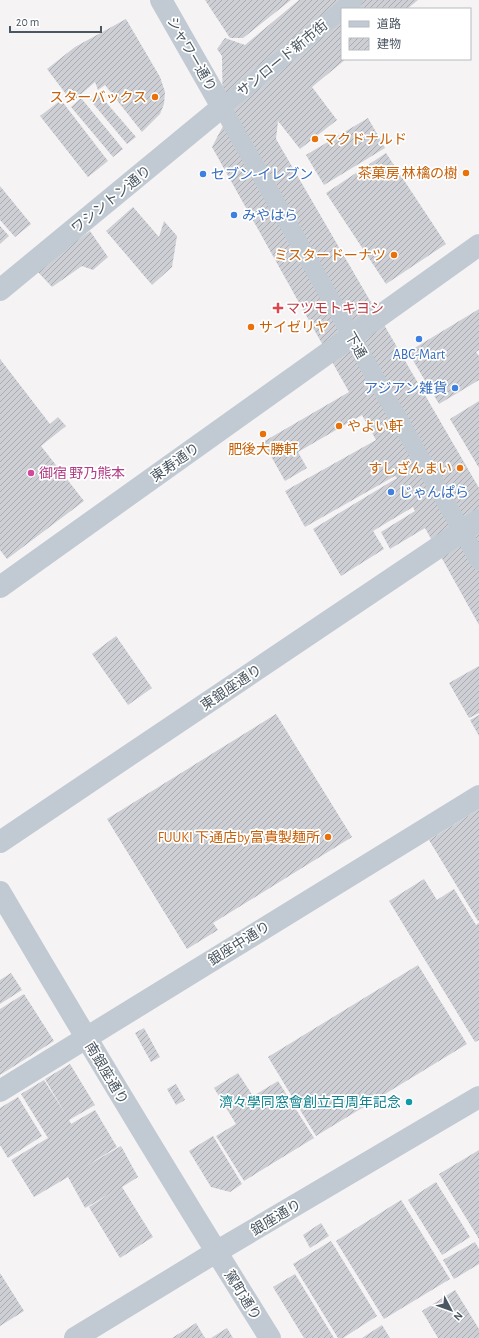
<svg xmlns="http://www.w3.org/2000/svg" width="479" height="1338" viewBox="0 0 479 1338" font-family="'Alegreya Sans','Noto Sans JP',sans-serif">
  <defs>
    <pattern id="building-hatch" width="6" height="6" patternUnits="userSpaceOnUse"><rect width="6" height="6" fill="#cdcfd5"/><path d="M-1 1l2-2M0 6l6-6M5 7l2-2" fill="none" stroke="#a8abb0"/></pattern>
  </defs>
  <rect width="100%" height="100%" fill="#f5f3f3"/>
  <g fill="url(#building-hatch)">
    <polygon points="205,0 291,0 243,38 230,38"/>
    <polygon points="299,0 418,0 407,9 342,9 342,59 346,59 312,87 337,120 300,149 278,121 276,139 479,488 479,625 425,528 390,549 381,532 415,511 413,507 373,531 384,549 341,576 313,529 397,478 395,476 305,527 285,491 376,440 362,415 298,452 307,468 285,481 263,442 349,392 212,147 223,126 222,56 217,49 225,38 245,45"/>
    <polygon points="126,19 160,77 165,92 164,104 160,114 142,132 105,85 98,90 95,82 72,102 47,69 75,47"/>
    <polygon points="98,93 136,137 127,144 90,100"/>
    <polygon points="81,98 123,149 113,157 71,107"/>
    <polygon points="61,100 108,161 88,177 40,116"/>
    <polygon points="368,118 385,148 324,185 306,155"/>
    <polygon points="386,153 446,244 386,284 326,193"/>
    <polygon points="0,186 31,224 15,237 0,220"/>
    <polygon points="133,207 159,237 164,221 177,236 172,267 152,285 106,231"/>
    <polygon points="0,226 9,236 0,244"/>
    <polygon points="90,231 108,257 93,270 82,266 52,287 36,270"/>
    <polygon points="479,309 479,350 476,352 479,356 479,380 439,404 408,352"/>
    <polygon points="0,359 50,424 58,417 66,426 41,446 84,501 7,559 0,550"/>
    <polygon points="479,401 479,468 450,419"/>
    <polygon points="116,636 152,688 128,705 92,654"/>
    <polygon points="479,666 479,713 469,718 449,683"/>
    <polygon points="276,714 352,837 213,923 218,930 187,949 107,819"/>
    <polygon points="479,715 479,736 470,720"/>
    <polygon points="479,809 479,920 478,921 429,840"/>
    <polygon points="424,879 437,900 454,889 476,925 479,923 479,1040 475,1042 389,901"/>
    <polygon points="418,965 467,1044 316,1136 268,1057"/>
    <polygon points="11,973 22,990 0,1004 0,980"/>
    <polygon points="24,994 54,1041 0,1075 0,1009"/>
    <polygon points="144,1028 160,1057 151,1062 135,1033"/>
    <polygon points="70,1064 95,1105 69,1120 71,1124 95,1110 117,1147 83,1168 121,1146 138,1177 122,1187 153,1237 120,1258 89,1207 113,1192 85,1208 68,1177 34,1197 11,1160 48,1138 21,1094 44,1080 66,1115 45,1079"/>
    <polygon points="238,1073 253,1096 278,1081 314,1138 244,1181 216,1136 236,1124 214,1088"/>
    <polygon points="176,1084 185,1100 176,1105 167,1089"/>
    <polygon points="18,1097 42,1136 8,1158 0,1145 0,1108"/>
    <polygon points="213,1136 242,1184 230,1192 211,1187 189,1151"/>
    <polygon points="479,1150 479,1239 439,1174"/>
    <polygon points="436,1182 470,1237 442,1255 408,1200"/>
    <polygon points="401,1200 450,1279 384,1319 336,1241"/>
    <polygon points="321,1223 329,1236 310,1248 303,1235"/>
    <polygon points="331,1241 377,1316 343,1338 338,1338 293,1264"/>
    <polygon points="475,1242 479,1249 479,1264 454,1279 443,1260"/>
    <polygon points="0,1273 24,1311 0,1326"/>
    <polygon points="295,1274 334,1338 304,1338 273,1287"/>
    <polygon points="455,1290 479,1329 479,1338 438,1338 422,1311"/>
    <polygon points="196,1323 205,1338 172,1338"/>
    <polygon points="382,1325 390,1338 362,1338"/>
    <polygon points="227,1328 233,1338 211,1338"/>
  </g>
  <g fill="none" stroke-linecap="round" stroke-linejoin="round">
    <g stroke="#c1cad2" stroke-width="18">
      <polyline points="343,9 354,0"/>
      <polyline points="342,10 222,107 479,561"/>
    </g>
    <g stroke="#c1cad2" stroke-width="22">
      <polyline points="0,290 222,107 161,0"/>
      <polyline points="0,587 479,245"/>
      <polyline points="0,842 479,520"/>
      <path d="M 0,892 C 88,1042 178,1191 270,1338"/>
      <polyline points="0,1091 479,796"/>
    </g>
    <polyline stroke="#c1cad2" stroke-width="22" points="75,1338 216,1252 479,1097"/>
  </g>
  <g fill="#e8710a" stroke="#fff" stroke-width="1.5">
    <circle cx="155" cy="97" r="4"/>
    <circle cx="315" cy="139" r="4"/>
    <circle cx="466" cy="173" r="4"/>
    <circle cx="394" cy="255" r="4"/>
    <circle cx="251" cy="327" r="4"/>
    <circle cx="339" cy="426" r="4"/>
    <circle cx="263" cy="434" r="4"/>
    <circle cx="460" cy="468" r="4"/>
    <circle cx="328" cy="837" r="4"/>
  </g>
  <g fill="#3f7fe0" stroke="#fff" stroke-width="1.5">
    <circle cx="203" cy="174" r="4"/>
    <circle cx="234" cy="215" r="4"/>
    <circle cx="419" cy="339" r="4"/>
    <circle cx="455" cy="388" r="4"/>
    <circle cx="391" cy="492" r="4"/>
  </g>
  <path fill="#e0444e" stroke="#fff" stroke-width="1.5" d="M276 302h4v4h4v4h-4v4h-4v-4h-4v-4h4z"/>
  <circle fill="#d1479c" stroke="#fff" stroke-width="1.5" cx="31" cy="473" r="4"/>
  <circle fill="#0f9aa8" stroke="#fff" stroke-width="1.5" cx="409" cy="1102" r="4"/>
  <g text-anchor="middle" stroke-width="3.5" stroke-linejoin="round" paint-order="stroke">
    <g font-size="14" fill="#4a5661" stroke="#fff">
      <text transform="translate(192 54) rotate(60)" y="5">シャワー通り</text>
      <text transform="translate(282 58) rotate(-39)" y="5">サンロード新市街</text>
      <text transform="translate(111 199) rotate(-39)" y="5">ワシントン通り</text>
      <text transform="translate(356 345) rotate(60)" y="5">下通</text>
      <text transform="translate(175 462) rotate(-35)" y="5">東寿通り</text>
      <text transform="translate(231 687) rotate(-34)" y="5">東銀座通り</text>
      <text transform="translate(239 943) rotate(-32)" y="5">銀座中通り</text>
      <text transform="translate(107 1073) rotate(59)" y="5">南銀座通り</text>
      <text transform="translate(276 1217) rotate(-31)" y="5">銀座通り</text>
      <text transform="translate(243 1295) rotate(58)" y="5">駕町通り</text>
    </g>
    <g font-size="14" fill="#c56008" stroke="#fff" text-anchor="end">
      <text x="147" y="102">スターバックス</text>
      <text x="323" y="144" text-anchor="start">マクドナルド</text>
      <text x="458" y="178">茶菓房 林檎の樹</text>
      <text x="386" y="260">ミスタードーナツ</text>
      <text x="259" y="332" text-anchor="start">サイゼリヤ</text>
      <text x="347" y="431" text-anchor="start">やよい軒</text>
      <text x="263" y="454" text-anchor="middle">肥後大勝軒</text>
      <text x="452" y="473">すしざんまい</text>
      <text x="320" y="842">FUUKI 下通店by富貴製麺所</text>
    </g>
    <g font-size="14" fill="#366cbe" stroke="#fff" text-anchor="start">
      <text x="211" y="179">セブン-イレブン</text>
      <text x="242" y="220">みやはら</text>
      <text x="419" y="359" text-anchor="middle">ABC-Mart</text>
      <text x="447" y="393" text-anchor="end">アジアン雑貨</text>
      <text x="399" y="497">じゃんぱら</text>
    </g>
    <g font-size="14" fill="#be3a42" stroke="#fff" text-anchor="start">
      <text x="286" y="313">マツモトキヨシ</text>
    </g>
    <g font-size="14" fill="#b23c85" stroke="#fff" text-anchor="start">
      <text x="39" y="478">御宿 野乃熊本</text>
    </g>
    <g font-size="14" fill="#0d838f" stroke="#fff" text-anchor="end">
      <text x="401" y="1107">濟々學同窓會創立百周年記念</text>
    </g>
  </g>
  <rect x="341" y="8" width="130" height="52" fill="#ffffff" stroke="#b7bbc0"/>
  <rect x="349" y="21" width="20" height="6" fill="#c1cad2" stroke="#b7bbc0"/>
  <text x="377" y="28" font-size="12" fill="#4a5661">道路</text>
  <rect x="349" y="38" width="20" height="12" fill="url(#building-hatch)" stroke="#b7bbc0"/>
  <text x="377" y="48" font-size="12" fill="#4a5661">建物</text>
  <g transform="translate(451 1310) rotate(131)" stroke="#ffffff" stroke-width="3" paint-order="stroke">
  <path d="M0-3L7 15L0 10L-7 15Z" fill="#4a5661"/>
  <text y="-6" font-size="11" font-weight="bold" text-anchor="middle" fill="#4a5661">N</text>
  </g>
  <path d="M10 26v6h91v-6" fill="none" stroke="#4a5661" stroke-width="2"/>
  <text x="16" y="26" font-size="12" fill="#4a5661" stroke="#ffffff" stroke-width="3" paint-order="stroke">20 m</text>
</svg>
